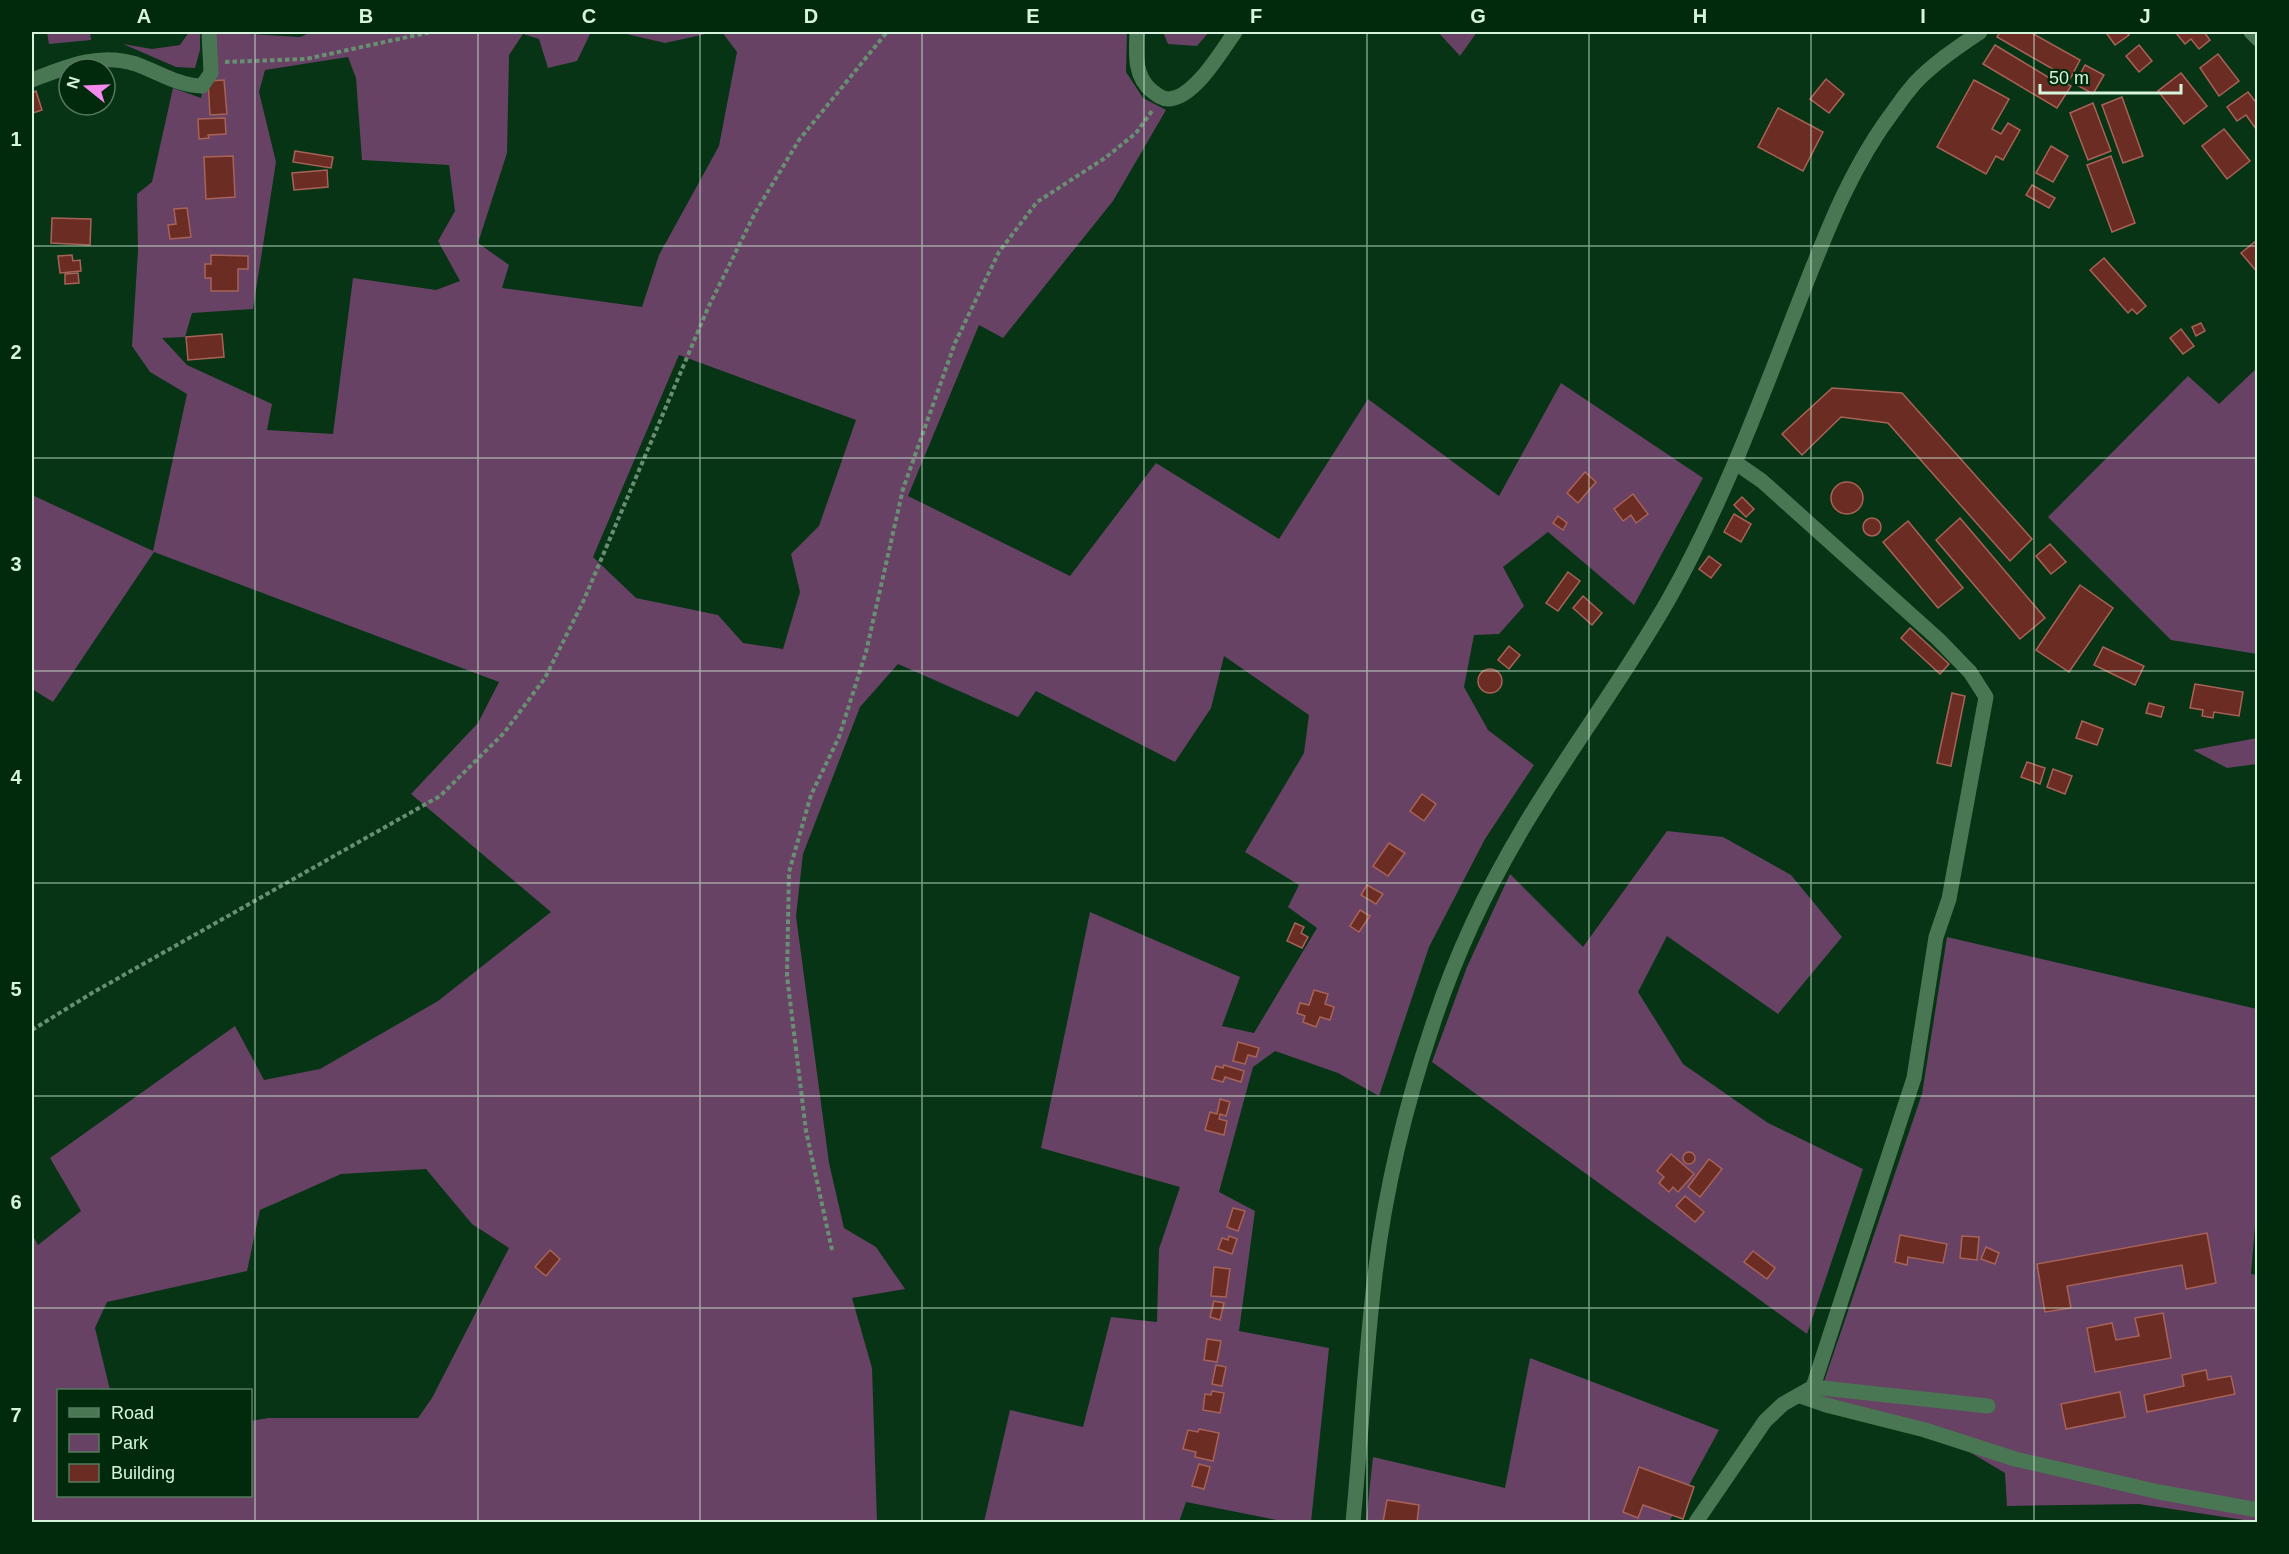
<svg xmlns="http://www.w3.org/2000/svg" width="2289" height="1554" viewBox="0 0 2289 1554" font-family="Helvetica,sans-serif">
  <rect width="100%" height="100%" fill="#063415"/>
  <g fill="#674264" fill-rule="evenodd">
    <polygon points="47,32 90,32 91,40 49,44"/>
    <polygon points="189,32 200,32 200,50 195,68 176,67 123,44 152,49 180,45"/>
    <path d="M 215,32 L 300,37 L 312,32 L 591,32 L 577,61 L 548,68 L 539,39 L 523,34 L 509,55 L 507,153 L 478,243 L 509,265 L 502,288 L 642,307 L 659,255 L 719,146 L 737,52 L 722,32 L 1127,32 L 1126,72 L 1143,98 L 1166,110 L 1113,201 L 1003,338 L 979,325 L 908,496 L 1070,576 L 1156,463 L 1279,539 L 1368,399 L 1499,496 L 1561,383 L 1703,478 L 1634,605 L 1548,532 L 1503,567 L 1524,606 L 1499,634 L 1474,635 L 1464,687 L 1488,730 L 1534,765 L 1485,839 L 1429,947 L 1379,1096 L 1338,1073 L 1275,1051 L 1253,1067 L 1219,1192 L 1255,1211 L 1239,1331 L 1329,1348 L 1311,1522 L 1287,1522 L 1186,1502 L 1179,1522 L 984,1522 L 1010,1410 L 1083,1427 L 1111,1317 L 1157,1322 L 1159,1249 L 1180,1187 L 1041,1148 L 1090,912 L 1240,977 L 1222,1026 L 1254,1033 L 1317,928 L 1288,907 L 1299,885 L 1245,852 L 1304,753 L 1309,715 L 1224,656 L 1211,708 L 1175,762 L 1036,691 L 1018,717 L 898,664 L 860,707 L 803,854 L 796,916 L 829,1163 L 844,1228 L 876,1247 L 905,1289 L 852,1298 L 872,1368 L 877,1522 L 32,1522 L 32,1234 L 38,1245 L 81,1211 L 50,1158 L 235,1026 L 264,1080 L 320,1069 L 438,1001 L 551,912 L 411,794 L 478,723 L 499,682 L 154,552 L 53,702 L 32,689 L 32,495 L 153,551 L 187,394 L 150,372 L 132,346 L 138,251 L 137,194 L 152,182 L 173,88 L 201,98 ZM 348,57 L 356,78 L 362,160 L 449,165 L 455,211 L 438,241 L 460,281 L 436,290 L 353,278 L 333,434 L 267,430 L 272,404 L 187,365 L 162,338 L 185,337 L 192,313 L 253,309 L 276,162 L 259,92 L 265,70 ZM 679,355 L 856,420 L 819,526 L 791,554 L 800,592 L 783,649 L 743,643 L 718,615 L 636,598 L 593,557 ZM 426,1169 L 472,1224 L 509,1248 L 432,1398 L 418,1418 L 268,1418 L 251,1421 L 250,1496 L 58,1496 L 58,1390 L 110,1390 L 95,1328 L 107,1302 L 247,1271 L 260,1210 L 341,1174 Z"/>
    <polygon points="618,32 715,32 665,43"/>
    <polygon points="1163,32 1209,32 1197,46 1168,44"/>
    <polygon points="1438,32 1477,32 1460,56"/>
    <polygon points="2257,368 2257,654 2171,640 2048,517 2188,376 2219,404"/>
    <polygon points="2257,738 2257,764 2227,768 2193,750"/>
    <polygon points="1667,831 1723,837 1791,875 1842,937 1778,1014 1667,936 1638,992 1683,1064 1768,1123 1863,1169 1807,1334 1432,1062 1467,967 1510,874 1583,947"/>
    <polygon points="1947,937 2257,1009 2258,1191 2251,1274 2258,1275 2257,1522 2139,1504 2007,1506 2005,1473 1946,1438 1818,1399 1922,1094"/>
    <polygon points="1530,1358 1719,1430 1669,1522 1366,1522 1373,1457 1505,1488"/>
  </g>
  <g fill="#6b2c24" stroke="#a86358" stroke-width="1.5">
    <polygon points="2000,32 2030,32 2080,60 2070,79 1997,37"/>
    <polygon points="2109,32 2127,32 2129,35 2115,45 2107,34"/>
    <polygon points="2178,32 2204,32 2210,40 2199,49 2191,39 2185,44 2176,33"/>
    <polygon points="1995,45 2051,79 2053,76 2071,86 2057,108 1983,64"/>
    <polygon points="2139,45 2152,61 2139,72 2126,56"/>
    <polygon points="2218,54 2239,81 2219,96 2200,68"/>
    <polygon points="2085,65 2104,75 2093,94 2075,84"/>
    <polygon points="2181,73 2207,106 2184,124 2158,91"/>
    <polygon points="1826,79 1844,94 1829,113 1810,99"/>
    <polygon points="224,80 227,114 210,115 208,81"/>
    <polygon points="1974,80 2009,99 1992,129 2001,134 2008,123 2020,130 2003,160 1996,156 1986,174 1937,147"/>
    <polygon points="36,91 42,110 33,113 32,93"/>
    <polygon points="2248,92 2258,105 2256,129 2246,115 2237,121 2227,107"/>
    <polygon points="2122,97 2143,156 2123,163 2102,105"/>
    <polygon points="2093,103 2111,151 2088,160 2070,113"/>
    <polygon points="1778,108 1823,132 1803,171 1758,147"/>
    <polygon points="225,118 226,134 208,135 209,138 199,139 198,119"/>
    <polygon points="2224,129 2250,161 2227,179 2202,146"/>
    <polygon points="2051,146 2068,156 2053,182 2036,173"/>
    <polygon points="295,151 333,157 331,168 293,162"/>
    <polygon points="233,156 235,197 206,199 204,157"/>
    <polygon points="2111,156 2135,223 2112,232 2087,165"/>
    <polygon points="327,170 328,187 294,190 292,173"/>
    <polygon points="2032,185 2055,198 2049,208 2026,195"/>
    <polygon points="187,208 191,237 170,239 168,225 176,224 174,209"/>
    <polygon points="52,218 91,219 90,245 51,243"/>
    <polygon points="2256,241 2258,242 2258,273 2241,253"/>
    <polygon points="72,255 73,261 80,260 81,271 60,273 58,256"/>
    <polygon points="211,255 248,256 248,269 238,269 238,291 211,291 211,278 205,278 205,264 211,264"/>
    <polygon points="2104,258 2146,306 2137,314 2132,309 2128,313 2090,270"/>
    <polygon points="78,273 79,283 65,284 65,274"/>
    <polygon points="2201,323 2205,331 2196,336 2192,327"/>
    <polygon points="2181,329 2194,346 2183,354 2170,338"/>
    <polygon points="222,334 224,357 188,360 186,337"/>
    <polygon points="1832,388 1902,393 2032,539 2010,561 1888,423 1841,417 1802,455 1782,434"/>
    <polygon points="1585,472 1596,482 1578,503 1567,493"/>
    <circle cx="1847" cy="498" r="16"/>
    <polygon points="1633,494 1648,514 1636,523 1631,515 1623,521 1614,509"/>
    <polygon points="1742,497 1754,509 1746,517 1734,505"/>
    <polygon points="1734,514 1751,524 1741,542 1724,532"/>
    <polygon points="1558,516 1567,523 1563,530 1553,523"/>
    <polygon points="1960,518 2045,618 2020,639 1936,540"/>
    <circle cx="1872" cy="527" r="9"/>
    <polygon points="1908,521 1963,588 1938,608 1883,542"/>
    <polygon points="2050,544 2066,562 2051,574 2036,556"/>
    <polygon points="1709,556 1721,565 1711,578 1699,569"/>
    <polygon points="1568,572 1580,581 1558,611 1546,603"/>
    <polygon points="2080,585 2113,608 2069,672 2036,650"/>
    <polygon points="1583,596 1602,613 1592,625 1573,608"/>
    <polygon points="1910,628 1949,664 1940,674 1901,638"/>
    <polygon points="1509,646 1520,655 1509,669 1498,660"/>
    <polygon points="2103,647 2144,666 2135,685 2094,665"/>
    <circle cx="1490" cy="681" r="12"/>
    <polygon points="2195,684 2243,692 2239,716 2214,712 2213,718 2202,716 2203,710 2190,708"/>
    <polygon points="1952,693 1965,696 1951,766 1937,763"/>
    <polygon points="2149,703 2164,707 2161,717 2146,713"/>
    <polygon points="2082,721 2103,729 2097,745 2076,738"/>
    <polygon points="2027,762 2045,768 2040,784 2021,777"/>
    <polygon points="2053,769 2072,776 2065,794 2047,787"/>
    <polygon points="1422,794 1436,804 1424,821 1410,811"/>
    <polygon points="1389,843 1405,853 1388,876 1373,866"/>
    <polygon points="1367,885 1383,894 1376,904 1361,895"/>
    <polygon points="1360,910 1370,916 1359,932 1350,926"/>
    <polygon points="1295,923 1304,927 1301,933 1308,937 1302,948 1287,941"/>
    <polygon points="1314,990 1328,994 1325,1004 1334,1007 1330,1020 1320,1017 1316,1027 1303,1022 1305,1016 1297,1013 1300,1003 1309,1005"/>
    <polygon points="1238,1042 1259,1048 1256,1057 1248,1055 1245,1064 1233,1061"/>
    <polygon points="1224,1065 1244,1071 1241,1082 1225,1077 1223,1082 1212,1079 1216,1066 1223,1068"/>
    <polygon points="1220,1099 1230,1102 1226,1116 1220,1114 1219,1119 1227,1121 1224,1135 1205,1130 1210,1112 1217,1114"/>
    <circle cx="1689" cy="1158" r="6"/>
    <polygon points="1671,1154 1694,1174 1678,1192 1673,1187 1669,1192 1659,1183 1664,1177 1657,1171"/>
    <polygon points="1709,1159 1722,1169 1700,1197 1688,1187"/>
    <polygon points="1685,1196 1704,1212 1695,1222 1676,1206"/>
    <polygon points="1233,1208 1245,1211 1238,1231 1227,1227"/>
    <polygon points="2207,1233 2216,1283 2186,1289 2182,1265 2067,1286 2071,1308 2045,1312 2037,1264"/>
    <polygon points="1900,1235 1947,1244 1943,1263 1908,1257 1907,1265 1895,1262"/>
    <polygon points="1229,1236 1237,1239 1232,1254 1218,1249 1222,1238 1228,1240"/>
    <polygon points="1962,1236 1979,1237 1977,1260 1960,1258"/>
    <polygon points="1986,1247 1999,1253 1995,1264 1981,1259"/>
    <polygon points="550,1250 560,1259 546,1276 535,1267"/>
    <polygon points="1753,1251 1775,1268 1767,1279 1744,1262"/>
    <polygon points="1214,1267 1230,1269 1226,1297 1211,1296"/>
    <polygon points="1214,1301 1224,1303 1220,1320 1210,1317"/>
    <polygon points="2163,1313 2171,1358 2095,1372 2087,1328 2112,1323 2116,1340 2139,1336 2135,1318"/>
    <polygon points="1207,1339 1221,1341 1217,1362 1204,1360"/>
    <polygon points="1216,1365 1226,1367 1222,1386 1212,1384"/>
    <polygon points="2206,1370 2208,1380 2231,1376 2235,1394 2147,1412 2144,1395 2184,1386 2182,1375"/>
    <polygon points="1212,1391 1224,1393 1220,1413 1203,1410 1205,1394 1211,1395"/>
    <polygon points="2120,1392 2125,1417 2066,1429 2061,1404"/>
    <polygon points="1199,1429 1219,1433 1213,1461 1195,1457 1196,1452 1183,1449 1188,1430 1198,1432"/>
    <polygon points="1199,1464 1210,1467 1204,1489 1192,1486"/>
    <polygon points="1639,1467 1694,1487 1683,1519 1643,1505 1638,1518 1623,1512"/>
    <polygon points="1387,1500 1419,1505 1417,1522 1383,1522"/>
  </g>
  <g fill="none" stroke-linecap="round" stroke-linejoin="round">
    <g stroke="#698f73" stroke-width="4" stroke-dasharray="4.5 3" stroke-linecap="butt">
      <polyline points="225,62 306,59 431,32"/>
      <polyline points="32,1030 92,993 440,796 504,733 545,678 583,602 708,308 755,213 799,140 887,32"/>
      <polyline points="832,1250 806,1131 787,976 789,872 811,795 839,737 866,652 903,489 955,343 999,252 1037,202 1105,158 1136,133 1152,111"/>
    </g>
    <g stroke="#4a7753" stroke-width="15">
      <path d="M 1137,32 C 1136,53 1134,77 1152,91 C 1157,95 1162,99 1168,99 C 1194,99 1222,50 1235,32"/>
      <polyline points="2251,32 2258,39"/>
      <path d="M 32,80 C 65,67 99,52 136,64 C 158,72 179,86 202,86 L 211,73 L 209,32"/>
      <polyline points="1813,1387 1988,1406"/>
      <polyline points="1800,1396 1826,1405 1925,1430 2015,1459 2159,1492 2258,1510"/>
      <path d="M 1353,1522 C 1361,1440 1365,1357 1375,1275 C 1385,1191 1406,1104 1433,1024 C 1455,956 1486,890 1523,828 C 1569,750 1625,677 1670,597 C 1720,508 1756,412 1793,317 C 1822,244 1847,172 1895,109 C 1901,100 1908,91 1915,83 C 1934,63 1958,47 1980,32"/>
      <polyline points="1696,1522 1765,1421 1783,1404 1813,1387 1914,1078 1936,937 1949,899 1986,697 1970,672 1938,639 1762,481 1736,463"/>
    </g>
  </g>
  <path fill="none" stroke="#d7f5dc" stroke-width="1.5" stroke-opacity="0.55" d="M 255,32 L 255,1522M 478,32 L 478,1522M 700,32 L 700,1522M 922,32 L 922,1522M 1144,32 L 1144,1522M 1367,32 L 1367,1522M 1589,32 L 1589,1522M 1811,32 L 1811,1522M 2034,32 L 2034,1522M 32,246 L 2258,246M 32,458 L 2258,458M 32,671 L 2258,671M 32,883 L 2258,883M 32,1096 L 2258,1096M 32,1308 L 2258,1308"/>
  <rect width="2289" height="1554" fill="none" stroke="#002a0b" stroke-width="66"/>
  <rect x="57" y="1389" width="195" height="108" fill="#002a0b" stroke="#567b5f" stroke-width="1.5"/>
  <rect x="69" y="1408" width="30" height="9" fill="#4a7753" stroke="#567b5f" stroke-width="1.5"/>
  <text x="111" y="1419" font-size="18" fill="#d7f5dc">Road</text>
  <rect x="69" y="1434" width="30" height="18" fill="#674264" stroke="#567b5f" stroke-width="1.5"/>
  <text x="111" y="1449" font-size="18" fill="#d7f5dc">Park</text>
  <rect x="69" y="1464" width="30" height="18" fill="#6b2c24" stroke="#567b5f" stroke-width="1.5"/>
  <text x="111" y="1479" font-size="18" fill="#d7f5dc">Building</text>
  <g transform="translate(87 87) rotate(288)"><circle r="28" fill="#002a0b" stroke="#567b5f" stroke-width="1.5"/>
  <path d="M0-4.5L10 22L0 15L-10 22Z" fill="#f589ee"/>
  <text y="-9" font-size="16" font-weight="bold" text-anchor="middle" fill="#d7f5dc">N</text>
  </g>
  <path d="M2040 84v9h141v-9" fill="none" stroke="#d7f5dc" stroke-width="3"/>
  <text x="2049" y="84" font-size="18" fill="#d7f5dc" stroke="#002a0b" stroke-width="4.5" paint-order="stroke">50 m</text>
  <rect x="33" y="33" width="2223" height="1488" fill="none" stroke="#d7f5dc" stroke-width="2"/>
  <g font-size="20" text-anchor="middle" font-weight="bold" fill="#d7f5dc">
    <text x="144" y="23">A</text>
    <text x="366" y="23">B</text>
    <text x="589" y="23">C</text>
    <text x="811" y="23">D</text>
    <text x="1033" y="23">E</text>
    <text x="1256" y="23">F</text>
    <text x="1478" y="23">G</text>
    <text x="1700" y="23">H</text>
    <text x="1923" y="23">I</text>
    <text x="2145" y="23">J</text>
    <text x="16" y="146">1</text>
    <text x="16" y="359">2</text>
    <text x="16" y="571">3</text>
    <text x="16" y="784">4</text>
    <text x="16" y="996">5</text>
    <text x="16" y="1209">6</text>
    <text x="16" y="1422">7</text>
  </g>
</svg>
